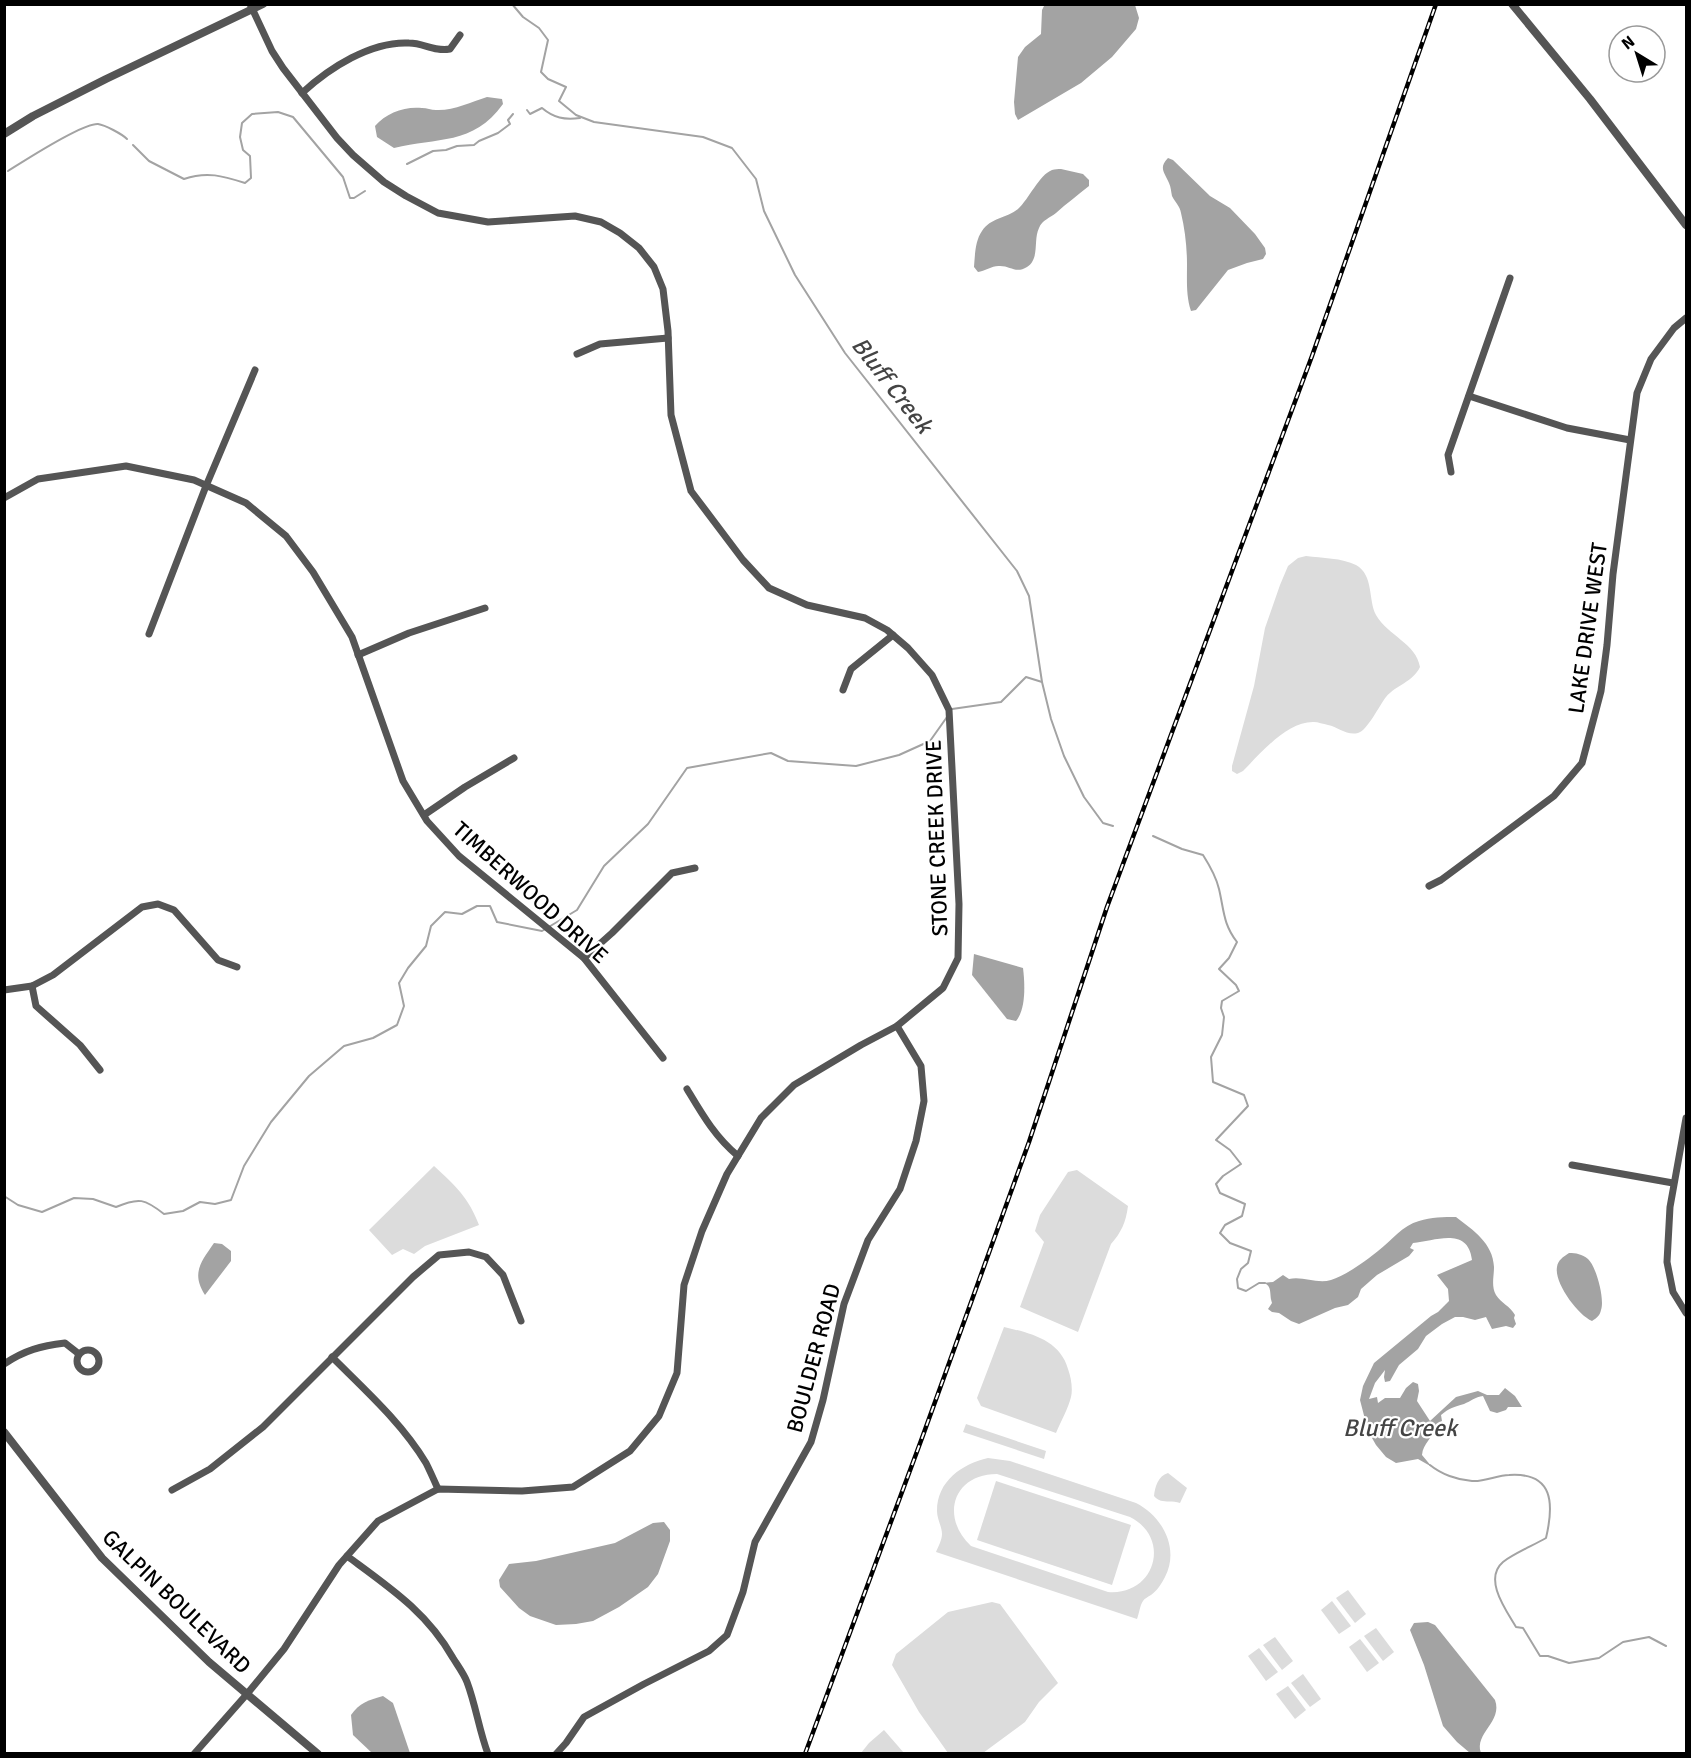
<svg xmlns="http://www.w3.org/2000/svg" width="1691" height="1758" viewBox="0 0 1691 1758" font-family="Signika,sans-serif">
  <rect width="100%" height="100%" fill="#fff"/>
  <g fill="#dcdcdc" fill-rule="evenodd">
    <path d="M 1306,556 C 1322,558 1342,558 1356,565 C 1374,575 1368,600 1376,615 C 1388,636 1416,643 1420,667 C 1413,682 1396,685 1386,697 C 1379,706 1367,731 1358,733 C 1347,736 1338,727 1328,725 C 1323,724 1318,722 1314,722 C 1287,721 1260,754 1243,771 L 1237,774 L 1232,771 L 1232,766 L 1254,686 L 1265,628 L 1280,585 L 1288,566 L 1298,558 Z"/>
    <path d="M 434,1166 C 455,1185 469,1198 479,1225 L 425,1246 L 414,1254 L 403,1249 L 392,1255 L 369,1230 Z"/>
    <path d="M 1077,1170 L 1128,1206 C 1126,1222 1121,1233 1111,1244 L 1078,1332 L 1020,1307 L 1044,1242 L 1035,1231 L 1040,1215 L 1068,1172 Z"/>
    <path d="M 1004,1327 C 1030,1333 1060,1340 1068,1369 C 1071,1377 1073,1389 1071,1397 C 1068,1409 1061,1421 1056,1433 L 981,1406 L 977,1398 Z"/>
    <polygon points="966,1424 1046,1451 1044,1459 963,1432"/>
    <path d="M 988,1458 L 1010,1461 L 1136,1503 C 1162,1516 1180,1548 1165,1577 C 1162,1583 1157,1591 1151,1595 C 1148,1597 1145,1598 1143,1601 C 1140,1605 1139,1614 1137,1619 L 936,1552 C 938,1547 942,1540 942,1534 C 942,1527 937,1519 937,1511 C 937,1481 962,1464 988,1458 ZM 997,1474 L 1130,1517 C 1172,1538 1155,1596 1108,1592 L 971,1546 C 940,1517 953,1474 997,1474 Z"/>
    <path d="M 1168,1473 L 1187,1488 L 1180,1503 C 1171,1499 1161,1505 1154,1496 C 1155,1487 1158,1476 1168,1473 Z"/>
    <polygon points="996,1481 1131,1525 1112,1585 977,1540"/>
    <polygon points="1348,1590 1366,1614 1355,1623 1336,1598"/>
    <polygon points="1332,1601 1351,1626 1339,1634 1321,1610"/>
    <polygon points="992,1602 1000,1604 1058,1683 1039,1702 1025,1722 983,1753 948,1753 919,1712 892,1665 896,1654 948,1612"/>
    <polygon points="1376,1628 1394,1652 1383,1661 1364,1636"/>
    <polygon points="1275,1637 1293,1661 1282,1670 1263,1645"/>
    <polygon points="1360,1639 1379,1663 1367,1672 1349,1647"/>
    <polygon points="1259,1648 1278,1672 1266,1681 1248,1656"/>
    <polygon points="1303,1674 1321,1699 1310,1707 1291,1683"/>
    <polygon points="1288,1686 1306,1710 1295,1719 1276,1694"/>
    <polygon points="884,1730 904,1753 861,1753 869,1743"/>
  </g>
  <g fill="#a3a3a3">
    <polygon points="1045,4 1135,5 1139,18 1136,29 1112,57 1081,83 1018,120 1015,114 1014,102 1018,57 1025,47 1041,34 1042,10"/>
    <path d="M 487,97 L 502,99 L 503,104 C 473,146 437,137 394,148 L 377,137 L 375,126 C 386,113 405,106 422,108 C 427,108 431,110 436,110 C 453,111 471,102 487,97 Z"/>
    <path d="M 1168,158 L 1173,160 L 1210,196 L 1230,208 L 1255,234 L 1265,248 L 1266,254 L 1263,259 L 1247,263 L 1228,270 L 1196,310 L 1191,311 C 1186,296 1187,280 1187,264 C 1187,248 1185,229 1181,213 C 1180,206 1175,202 1172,196 C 1171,192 1171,187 1169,183 C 1165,173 1158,168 1168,158 Z"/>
    <path d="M 1061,169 L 1083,174 L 1089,180 L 1089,186 C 1078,195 1067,203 1056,213 C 1050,218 1042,220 1039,228 C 1033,240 1040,259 1027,267 C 1016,274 1011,266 1000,266 C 993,265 985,271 978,272 L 974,267 C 975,255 975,241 982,231 C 990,218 1007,218 1018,209 C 1029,199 1039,175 1052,170 C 1055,169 1058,169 1061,169 Z"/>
    <path d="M 974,954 L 1023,968 C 1025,984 1026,1009 1016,1021 L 1007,1019 L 972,975 Z"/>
    <path d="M 1456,1217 C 1473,1230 1493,1243 1494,1267 C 1494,1277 1491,1286 1496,1295 C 1501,1303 1510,1306 1515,1315 L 1514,1318 L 1516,1324 L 1513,1328 L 1506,1326 L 1492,1329 L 1486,1317 L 1475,1320 L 1463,1317 L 1455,1317 L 1442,1324 L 1426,1336 L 1418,1349 L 1399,1365 L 1390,1381 L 1385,1382 L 1384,1377 L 1385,1370 L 1375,1383 L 1369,1399 L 1377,1397 L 1378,1403 L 1385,1398 L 1400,1398 L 1406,1388 L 1413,1382 L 1418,1384 L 1419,1391 L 1417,1401 L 1430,1421 L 1456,1397 L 1478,1391 L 1487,1395 L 1499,1395 L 1505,1388 L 1515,1396 L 1522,1407 L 1508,1407 L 1506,1410 L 1497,1413 L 1490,1411 L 1483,1396 C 1475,1397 1471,1401 1464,1404 C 1454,1407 1449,1408 1441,1415 L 1442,1421 L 1434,1427 C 1433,1439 1423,1443 1422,1455 L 1432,1467 L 1418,1459 L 1396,1463 L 1386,1457 L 1376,1445 L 1368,1431 L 1360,1400 L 1363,1386 L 1374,1363 L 1431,1316 L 1438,1312 L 1449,1301 L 1448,1289 L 1437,1275 L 1472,1260 C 1468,1226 1435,1241 1413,1243 L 1410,1248 L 1414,1250 L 1409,1256 L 1377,1275 L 1361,1289 L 1358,1297 L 1348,1305 L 1335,1308 L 1299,1324 L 1291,1321 L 1279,1313 L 1272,1312 L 1268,1309 L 1272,1303 C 1269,1295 1273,1285 1263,1283 L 1273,1282 L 1283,1275 L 1289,1279 C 1303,1276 1317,1284 1331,1280 C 1345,1276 1367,1260 1378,1251 C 1391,1241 1403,1225 1419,1221 C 1431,1217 1444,1217 1456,1217 Z"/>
    <path d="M 214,1243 L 222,1244 L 231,1251 L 231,1261 L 205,1295 C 191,1273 201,1262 214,1243 Z"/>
    <path d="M 1569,1253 C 1576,1253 1582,1254 1588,1259 C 1596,1266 1605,1299 1601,1310 C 1600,1315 1597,1318 1592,1321 C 1578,1315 1554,1283 1557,1267 C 1558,1260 1563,1257 1569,1253 Z"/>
    <polygon points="664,1522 670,1530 670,1541 658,1574 648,1587 619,1607 593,1621 576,1624 556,1625 530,1616 519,1608 500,1587 499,1580 509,1564 536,1561 615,1543 653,1523"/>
    <path d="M 1428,1622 L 1435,1625 L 1495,1700 C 1503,1722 1474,1733 1481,1753 L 1470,1753 L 1457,1742 L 1443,1726 L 1424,1665 L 1410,1630 L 1414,1623 Z"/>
    <path d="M 383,1696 L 393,1703 L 410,1753 L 372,1753 L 353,1735 L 351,1715 C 359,1703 369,1700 383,1696 Z"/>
  </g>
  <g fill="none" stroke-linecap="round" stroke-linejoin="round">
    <g stroke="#a3a3a3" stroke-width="2">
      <polyline points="512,4 523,17 539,28 548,40 541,72 548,79 566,87 559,101 576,115 594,122 703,137 732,148 756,179 764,211 795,275 845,353 1017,571 1029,596 1042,682 1051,719 1064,756 1084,797 1103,823 1113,826"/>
      <path d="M 527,110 L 530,114 L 542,108 C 554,118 564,120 580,118"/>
      <path d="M 133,145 L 149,161 L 184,179 C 207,171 223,176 245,183 L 251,178 L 250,156 L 243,150 L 240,137 L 242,123 L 252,114 L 278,112 L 293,117 L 343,177 L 350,198 L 354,198 L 365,191"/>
      <polyline points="407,164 433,151 446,150 457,146 474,145 479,141 498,133 510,124 508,120 513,114"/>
      <path d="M 8,171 C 24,161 82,123 98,124 C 105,125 122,134 127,139"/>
      <polyline points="952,709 1001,702 1026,677 1042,682"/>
      <path d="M 1153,836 L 1182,849 L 1203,855 C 1210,866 1216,876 1219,889 C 1224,910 1223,924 1237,942 L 1229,958 L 1219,969 L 1236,985 L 1239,991 L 1222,1001 L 1221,1008 L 1224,1017 L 1222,1035 L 1211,1057 L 1213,1082 L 1244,1095 L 1248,1106 L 1216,1140 L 1230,1150 L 1241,1164 L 1223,1176 L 1216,1184 L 1220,1193 L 1245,1204 L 1242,1216 L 1225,1225 L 1220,1233 L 1230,1243 L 1251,1251 L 1248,1263 L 1241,1269 L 1237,1279 L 1238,1288 L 1246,1291 L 1259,1283 L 1265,1283"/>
      <path d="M 4,1196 L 18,1205 L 42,1212 L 74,1198 L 93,1199 L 116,1207 C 139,1197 145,1199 164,1214 L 183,1211 L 200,1202 L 215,1204 L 231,1200 L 244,1166 L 271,1122 L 309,1076 L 344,1046 L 373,1038 L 397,1025 L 404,1006 L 399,983 L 408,968 L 426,946 L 431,926 L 445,912 L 462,914 L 477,906 L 490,906 L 497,922 L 542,931 L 577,910 L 604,866 L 648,824 L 687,768 L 771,753 L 788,761 L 856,766 L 899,755 L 930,741 L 947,717"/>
      <path d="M 1430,1465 C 1441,1474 1457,1480 1472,1481 C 1485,1482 1497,1475 1509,1475 C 1554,1472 1554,1504 1546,1538 C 1534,1545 1513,1554 1503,1562 C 1483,1579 1506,1610 1516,1627 L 1523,1628 L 1540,1656 L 1548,1656 L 1569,1663 L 1599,1658 L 1623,1642 L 1649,1637 L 1666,1646"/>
    </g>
    <g stroke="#555" stroke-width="7">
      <path d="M 302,93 C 329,68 371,41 409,43 C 424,43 434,52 450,49 L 460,35"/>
      <polyline points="577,354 600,344 668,338"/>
      <polyline points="1469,396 1567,428 1630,440"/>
      <polyline points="1451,472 1448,455 1510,278"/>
      <polyline points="4,498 38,479 126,466 194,480 246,503 286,536 313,572 352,637 403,781 427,821 459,856 584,958 663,1058"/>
      <polyline points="149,634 206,486 255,370"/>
      <polyline points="358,655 409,633 485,608"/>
      <polyline points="843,690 851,669 893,635"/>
      <polyline points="424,815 465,787 514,758"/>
      <polyline points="1429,886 1441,880 1468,860 1554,796 1582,763 1601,691 1607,645 1613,574 1637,393 1651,359 1674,328 1686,318"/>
      <polyline points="584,958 612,933 672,873 695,868"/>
      <polyline points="32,986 36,1006 80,1045 100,1070"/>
      <polyline points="4,990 32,986 53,975 142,907 158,904 174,910 218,960 237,967"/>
      <path d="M 687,1089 C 702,1114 715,1137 738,1156"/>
      <polyline points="1686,1118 1670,1207 1667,1262 1673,1292 1686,1313"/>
      <polyline points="1572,1165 1673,1183"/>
      <circle cx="88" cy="1361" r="11"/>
      <path d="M 332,1357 C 365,1390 402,1423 426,1463 C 430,1471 434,1480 438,1489"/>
      <path d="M 4,1364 C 25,1350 41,1346 65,1343 L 79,1354"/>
      <polyline points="172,1490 210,1469 263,1427 413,1277 439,1255 469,1252 486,1257 503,1275 521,1321"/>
      <path d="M 347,1556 C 389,1587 427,1612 453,1658 C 458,1666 464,1674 467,1682 C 476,1706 479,1730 488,1754"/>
      <polyline points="194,1754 247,1694 284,1649 339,1565 378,1521 438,1489 522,1491 573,1487 630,1451 659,1416 677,1373 684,1285 702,1231 727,1174 761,1118 794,1085 861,1045 897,1026 943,988 958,958 959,904 949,710 932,675 908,648 887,630 865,618 807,605 769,588 743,560 691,491 671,415 668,331 663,289 654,267 639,248 620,233 601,222 575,216 488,222 438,213 406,196 384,182 353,155 337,138 283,68 272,51 250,4"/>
      <polyline points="556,1754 566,1743 584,1717 644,1684 709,1651 727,1635 743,1592 755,1542 811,1442 823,1400 844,1304 868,1240 900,1189 916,1141 924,1101 921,1066 897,1026"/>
    </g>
    <g stroke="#555" stroke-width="8">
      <polyline points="1512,4 1590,99 1686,225"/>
      <polyline points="4,134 33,116 106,79 263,4"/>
      <polyline points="4,1432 102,1558 209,1662 318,1754"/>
    </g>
    <g stroke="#000" stroke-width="4.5">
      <polyline id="rail" points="805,1754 922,1438 1029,1142 1107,907 1312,356 1436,4"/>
    </g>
    <use href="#rail" stroke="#fff" stroke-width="2" stroke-dasharray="7" stroke-linecap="butt"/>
  </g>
  <g text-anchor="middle" stroke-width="4.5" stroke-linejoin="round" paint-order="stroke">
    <g font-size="22" fill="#000" stroke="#fff">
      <text transform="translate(1587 628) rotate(-82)" y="8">LAKE DRIVE WEST</text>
      <text transform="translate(936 838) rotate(-92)" y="8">STONE CREEK DRIVE</text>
      <text transform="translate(531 892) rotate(42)" y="8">TIMBERWOOD DRIVE</text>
      <text transform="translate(813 1358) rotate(-75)" y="8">BOULDER ROAD</text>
      <text transform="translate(177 1601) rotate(44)" y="8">GALPIN BOULEVARD</text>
    </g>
    <g font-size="24" font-style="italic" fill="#444" stroke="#fff">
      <text transform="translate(892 385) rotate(52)" y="8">Bluff Creek</text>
      <text x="1400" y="1436">Bluff Creek</text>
    </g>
  </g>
  <rect width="1691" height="1758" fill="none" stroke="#000000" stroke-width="12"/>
  <g transform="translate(1637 54) rotate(322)"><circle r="28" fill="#ffffff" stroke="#999999" stroke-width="1.5"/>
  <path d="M0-4.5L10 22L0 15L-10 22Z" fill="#000000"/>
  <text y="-9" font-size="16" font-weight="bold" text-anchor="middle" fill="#000000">N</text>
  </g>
</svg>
